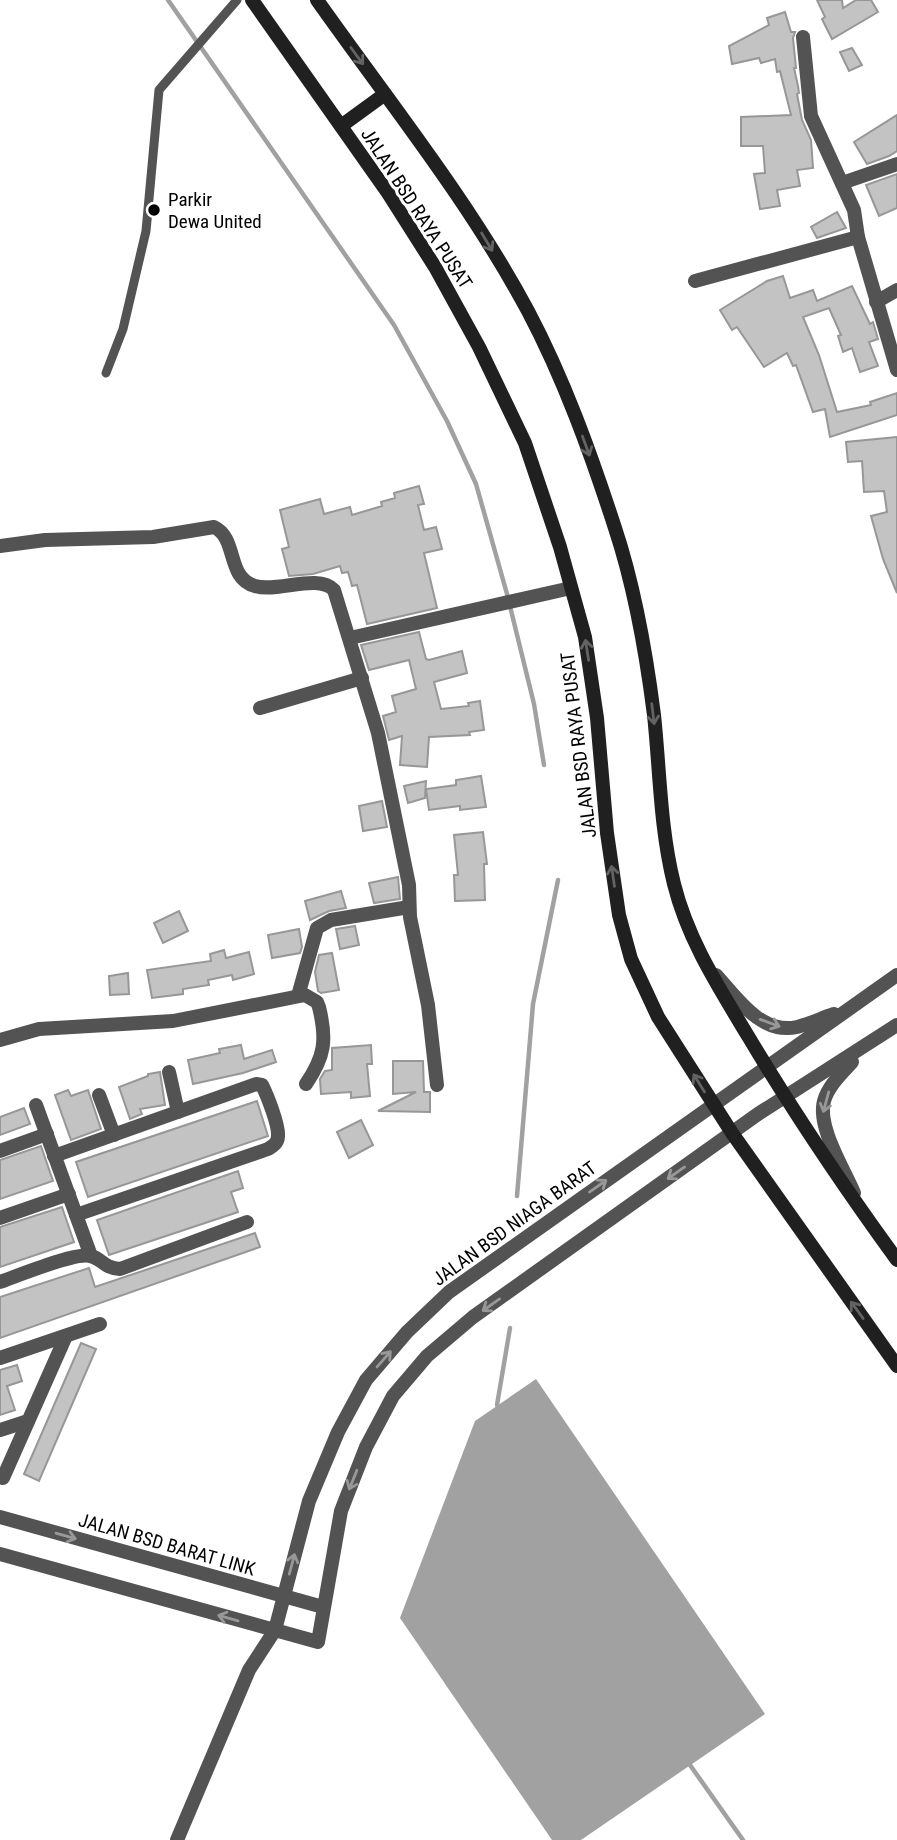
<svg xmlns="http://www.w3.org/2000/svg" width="897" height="1840" viewBox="0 0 897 1840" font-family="'Roboto Condensed',sans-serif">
  <rect width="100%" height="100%" fill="#fff"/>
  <polygon fill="#a1a1a1" points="536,1379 765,1714 581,1840 552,1840 400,1618 475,1421"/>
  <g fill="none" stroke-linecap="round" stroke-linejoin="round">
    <g stroke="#a1a1a1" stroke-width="4.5">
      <polyline points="168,0 394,325 447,421 476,484 507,594 534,704 544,765"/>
      <polyline points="517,1196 533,1004 558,880"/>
      <polyline points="497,1405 510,1328"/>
      <polyline points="690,1765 743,1840"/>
    </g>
  </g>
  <g fill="#c3c3c3" stroke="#979797" stroke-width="2">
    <polygon points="817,0 842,0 843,8 856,0 871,0 878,12 832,39 822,19 825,17"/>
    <polygon points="785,12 791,32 795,32 793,38 796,68 794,68 798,86 799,93 797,94 802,120 811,140 813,168 797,170 800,186 777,190 780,206 760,209 754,174 765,173 763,146 741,146 741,117 791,115 780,71 777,72 775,59 761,63 759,58 732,64 729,46 769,25 767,18"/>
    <polygon points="852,48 862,65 849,71 840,52"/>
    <polygon points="897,115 897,151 889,156 867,164 854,142"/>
    <polygon points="897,174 897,208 879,216 866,185"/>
    <polygon points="837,212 846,228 817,238 811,227"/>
    <polygon points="783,276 790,298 813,290 817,301 852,286 870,324 873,322 878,339 869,342 878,366 860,372 852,348 843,352 838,336 841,335 829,308 803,317 819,355 837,412 871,405 870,402 897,393 897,415 830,437 825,409 813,412 796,365 793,366 787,353 764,367 737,327 732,330 720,310 767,281"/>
    <polygon points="897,437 897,593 883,559 871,516 887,512 884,491 864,492 862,461 848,462 846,442"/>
    <polygon points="419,486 424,504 418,505 424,530 436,527 442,549 424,553 437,608 367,624 357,585 352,586 348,572 342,573 340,566 313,574 289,576 282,549 289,547 280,510 320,499 324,514 350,507 352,515 382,506 381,502 395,498 394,493"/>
    <polygon points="419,632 426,659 429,660 462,651 467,673 434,682 441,709 469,706 468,703 480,701 484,730 469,732 470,735 429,737 427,767 400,765 402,736 389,740 383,716 396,712 392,696 416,689 409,660 369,670 361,645"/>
    <polygon points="481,776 486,807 460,810 460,806 429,810 426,789 456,785 456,780"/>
    <polygon points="426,781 425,798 408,803 404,786"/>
    <polygon points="382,801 387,827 363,831 359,806"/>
    <polygon points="483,832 487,864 484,864 485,900 455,901 454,875 458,875 454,835"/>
    <polygon points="398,877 400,899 374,903 369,883"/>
    <polygon points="341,891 346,908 329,911 310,920 305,901"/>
    <polygon points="179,911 188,931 163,943 154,923"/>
    <polygon points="355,926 359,945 340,949 336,929"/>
    <polygon points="299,929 302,947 300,953 272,958 268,935"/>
    <polygon points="224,950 226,958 249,952 254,974 233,980 232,975 208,980 209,985 183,989 183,994 152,998 147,970 211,961 210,954"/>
    <polygon points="332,953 339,990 321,993 318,991 315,972 319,955"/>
    <polygon points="128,973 129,994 110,995 109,976"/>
    <polygon points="241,1045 244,1059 272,1050 276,1062 243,1073 193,1084 188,1060 220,1053 219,1049"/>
    <polygon points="371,1045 372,1064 367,1064 370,1096 351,1098 351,1092 321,1094 320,1079 325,1071 332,1070 332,1048"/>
    <polygon points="393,1061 423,1061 424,1092 430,1092 430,1112 378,1111 416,1092 393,1094"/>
    <polygon points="160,1072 165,1105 140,1109 142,1114 130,1119 119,1087 148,1076 148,1074"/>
    <polygon points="68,1090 71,1096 88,1090 101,1129 71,1140 55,1095"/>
    <polygon points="257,1101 268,1136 88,1197 76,1162"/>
    <polygon points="24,1108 30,1124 0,1135 0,1117"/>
    <polygon points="361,1120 373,1145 349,1158 337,1132"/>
    <polygon points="41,1146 53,1181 0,1199 0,1160"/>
    <polygon points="238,1171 243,1188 231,1192 238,1212 109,1255 97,1220"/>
    <polygon points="62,1207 74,1242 0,1267 0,1227"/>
    <polygon points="255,1233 260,1247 0,1338 0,1297 89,1268 95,1287"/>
    <polygon points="81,1343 96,1349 39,1481 24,1474"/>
    <polygon points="17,1365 22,1381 7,1386 15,1410 0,1415 0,1370"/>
  </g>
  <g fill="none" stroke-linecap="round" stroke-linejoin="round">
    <polyline stroke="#535353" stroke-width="9" points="106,373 123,329 146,231 159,90 237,0"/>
    <g stroke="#535353" stroke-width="14">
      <polyline points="803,37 811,116 854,210 858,237 897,370"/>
      <polyline points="842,183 897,164"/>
      <polyline points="695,281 858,237"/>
      <polyline points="876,302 897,290"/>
      <path d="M 0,546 L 45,540 L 153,537 L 214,527 C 238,538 226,578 255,586 C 277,593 318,573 334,590 L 378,733 L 409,885 L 410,917 L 428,1005 L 437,1085"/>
      <polyline points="350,638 571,588"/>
      <polyline points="260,708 362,678"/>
      <path d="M 716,975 C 737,998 761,1035 797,1027 C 809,1024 822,1018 834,1014"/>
      <polyline points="298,996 317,928 331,920 409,907"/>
      <path d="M 0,1040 L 39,1029 L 173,1021 L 305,995 L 317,1002 L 319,1007 C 327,1040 325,1056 306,1084"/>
      <path d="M 852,1062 C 842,1073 828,1086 824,1101 C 817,1127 844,1169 854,1193"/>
      <polyline points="169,1072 178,1112"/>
      <polyline points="99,1095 114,1135"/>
      <polyline points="36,1105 91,1256"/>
      <polyline points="0,1151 47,1134"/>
      <path d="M 54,1156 L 256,1084 L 262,1085 C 267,1095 279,1125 278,1136 C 278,1143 273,1146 268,1149 L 76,1215"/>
      <polyline points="0,1218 69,1194"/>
      <path d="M 0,1282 C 17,1276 75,1252 90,1256 C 102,1258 103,1268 120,1269 L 247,1222"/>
      <polyline points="0,1358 100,1324"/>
      <polyline points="0,1430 28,1421"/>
      <polyline points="3,1478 66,1336"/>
      <polyline points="0,1517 323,1607"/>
      <polyline points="0,1554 318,1642 341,1511 366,1447 393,1396 427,1356 473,1317 758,1114 897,1025"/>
      <polyline points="177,1840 249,1670 275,1630 309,1501 338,1432 366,1380 407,1332 449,1292 897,975"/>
    </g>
    <g stroke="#202020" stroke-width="14">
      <polyline points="252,0 388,193 435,267 479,347 525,443 560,547 585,637 597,718 607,833 619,915 631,959 658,1017 732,1133 897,1366"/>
      <path d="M 317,0 C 389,102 469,201 528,311 C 564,379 591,454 615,528 C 635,588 646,652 654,715 C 660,771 660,828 674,884 C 688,940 718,986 748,1036 C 794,1113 844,1187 897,1260"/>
      <polyline points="341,126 385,94"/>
    </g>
  </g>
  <defs><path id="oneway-shaft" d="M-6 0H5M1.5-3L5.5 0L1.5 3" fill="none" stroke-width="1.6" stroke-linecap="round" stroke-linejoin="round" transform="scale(1.75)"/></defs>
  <g stroke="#636363">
    <use href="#oneway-shaft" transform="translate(357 56) rotate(54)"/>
    <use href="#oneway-shaft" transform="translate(487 242) rotate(59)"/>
    <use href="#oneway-shaft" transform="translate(586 446) rotate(70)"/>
    <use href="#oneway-shaft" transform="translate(587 650) rotate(-99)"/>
    <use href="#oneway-shaft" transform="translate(653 714) rotate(83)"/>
    <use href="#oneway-shaft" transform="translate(613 876) rotate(-98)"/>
    <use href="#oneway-shaft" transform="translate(699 1083) rotate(-122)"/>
    <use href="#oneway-shaft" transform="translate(857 1310) rotate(-126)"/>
  </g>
  <g stroke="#989898">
    <use href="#oneway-shaft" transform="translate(770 1023) rotate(20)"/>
    <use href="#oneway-shaft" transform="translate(826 1102) rotate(105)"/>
    <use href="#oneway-shaft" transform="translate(676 1173) rotate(145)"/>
    <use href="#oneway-shaft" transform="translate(598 1186) rotate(-35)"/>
    <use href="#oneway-shaft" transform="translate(491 1305) rotate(145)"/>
    <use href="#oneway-shaft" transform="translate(384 1359) rotate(-49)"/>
    <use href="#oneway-shaft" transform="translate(353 1480) rotate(112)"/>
    <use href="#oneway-shaft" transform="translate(66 1536) rotate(16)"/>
    <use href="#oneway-shaft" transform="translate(292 1564) rotate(-75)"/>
    <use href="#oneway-shaft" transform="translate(228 1618) rotate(-164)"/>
  </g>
  <circle fill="#000" stroke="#fff" stroke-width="2.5" cx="154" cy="210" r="7"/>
  <g text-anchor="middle" stroke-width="6" stroke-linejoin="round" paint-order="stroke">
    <g font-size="19" fill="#000" stroke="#fff" text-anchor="start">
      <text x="168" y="206">Parkir<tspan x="168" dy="22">Dewa United</tspan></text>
    </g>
    <g font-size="19" fill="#000" stroke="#fff">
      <text transform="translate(417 208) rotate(57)" y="7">JALAN BSD RAYA PUSAT</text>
      <text transform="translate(578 745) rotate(-97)" y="7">JALAN BSD RAYA PUSAT</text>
      <text transform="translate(514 1223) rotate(-36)" y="7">JALAN BSD NIAGA BARAT</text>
      <text transform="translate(167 1544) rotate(16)" y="7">JALAN BSD BARAT LINK</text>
    </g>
  </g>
</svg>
